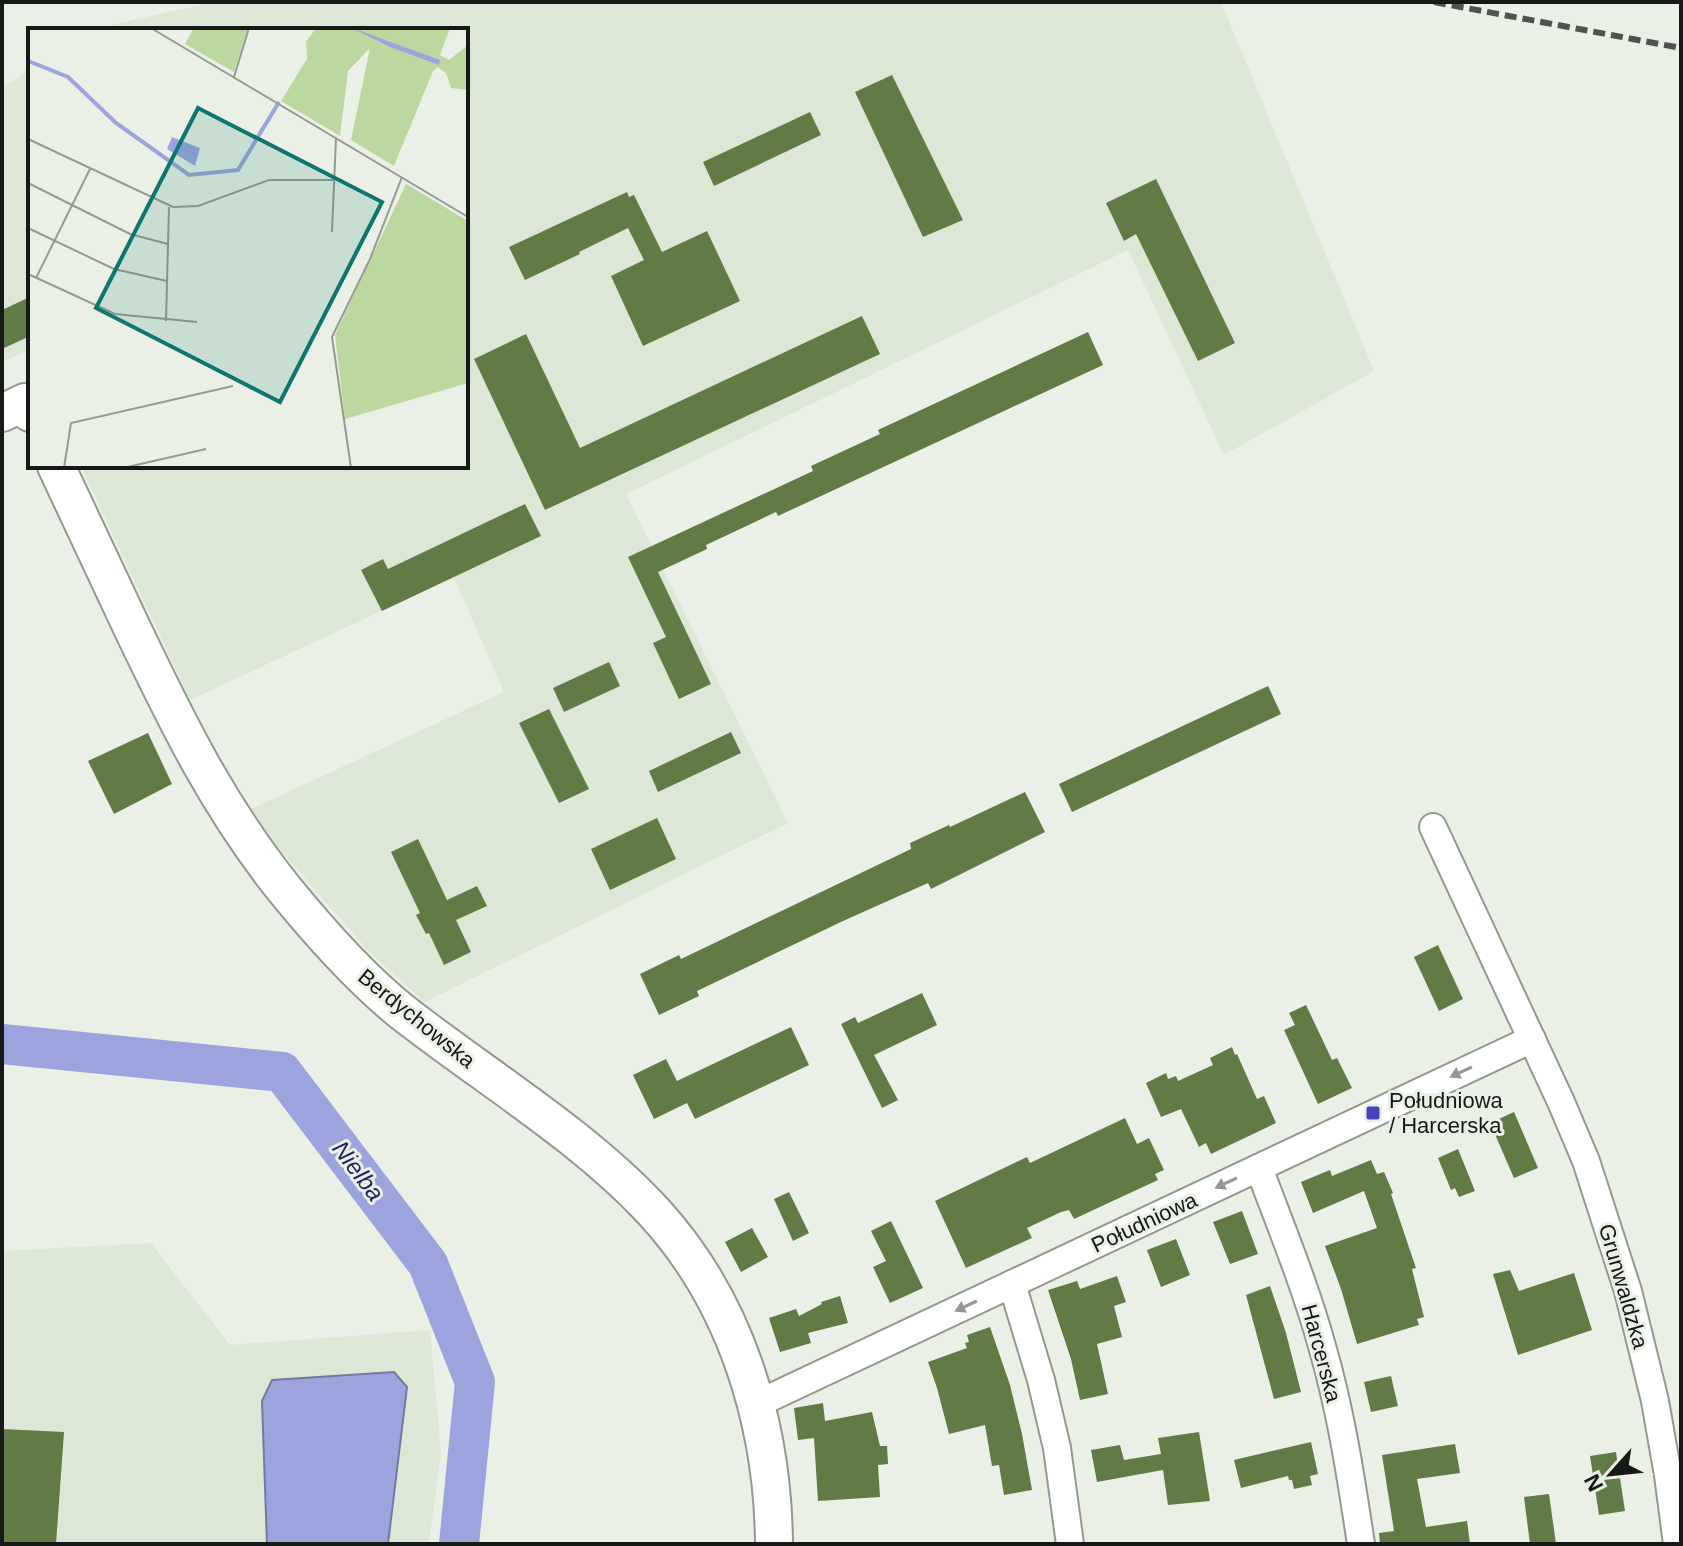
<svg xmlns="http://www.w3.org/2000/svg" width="1683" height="1546" viewBox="0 0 1683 1546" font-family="Arial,sans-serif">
  <rect width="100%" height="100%" fill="#eaf0e5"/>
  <g fill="#dde7d5">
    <polygon points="213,2 1221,2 1374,371 1224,455 1128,250 626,494 788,823 425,1002 372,955 269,837 249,810 504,692 454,577 190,700 81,466 466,466 466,30 89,30"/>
    <polygon points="30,68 30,349 2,362 2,89"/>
    <polygon points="151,1243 230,1345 430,1330 441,1452 429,1544 2,1544 2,1251"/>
  </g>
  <polygon fill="#9ba4dc" stroke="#737aa1" stroke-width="2" points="394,1372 407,1387 388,1544 267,1544 262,1401 272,1380"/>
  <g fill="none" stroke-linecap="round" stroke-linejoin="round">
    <polyline stroke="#9ba4dc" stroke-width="40" points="2,1044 282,1072 428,1264 475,1382 459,1544"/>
  </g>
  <g fill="#607b46">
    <polygon points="892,75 963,220 923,237 855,92"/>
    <polygon points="810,112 821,135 714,186 703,162"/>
    <polygon points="1156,179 1235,343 1198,361 1136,234 1124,241 1106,203"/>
    <polygon points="627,192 629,197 634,195 662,252 707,231 740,301 643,346 611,276 644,260 628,228 579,252 580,254 525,280 509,247"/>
    <polygon points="30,297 30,336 2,349 2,310"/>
    <polygon points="862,316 880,354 545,510 474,359 526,334 580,448"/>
    <polygon points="1088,332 1103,365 778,516 776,512 706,545 707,549 658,572 711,684 679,699 653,643 666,637 628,557 813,471 811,466 880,434 878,430"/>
    <polygon points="525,504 541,536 382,611 361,570 383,559 388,569"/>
    <polygon points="609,662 620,686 564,712 553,688"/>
    <polygon points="1268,686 1281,714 1072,812 1059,784"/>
    <polygon points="549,709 589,789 559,803 519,723"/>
    <polygon points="731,732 741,753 658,792 649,771"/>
    <polygon points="148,733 172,784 114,814 88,761"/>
    <polygon points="1025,792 1045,832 931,889 928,883 843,921 697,991 699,996 659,1015 640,974 679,955 681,959 911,849 910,843 949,825 950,827"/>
    <polygon points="657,818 676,859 610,890 591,849"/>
    <polygon points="418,839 447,900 477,886 487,906 456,920 471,952 444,965 429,933 426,934 416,915 420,913 391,852"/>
    <polygon points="1438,945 1463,999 1439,1011 1414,957"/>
    <polygon points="922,993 937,1025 874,1055 898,1100 882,1108 841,1024 855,1017 858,1023"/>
    <polygon points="1306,1005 1332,1060 1337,1058 1352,1088 1318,1104 1284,1030 1295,1025 1289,1013"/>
    <polygon points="791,1027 809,1065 695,1119 687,1103 654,1119 633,1075 666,1059 677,1081"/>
    <polygon points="1232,1047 1235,1055 1237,1054 1257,1099 1264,1096 1276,1123 1211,1154 1206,1143 1199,1147 1181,1109 1161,1117 1146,1083 1166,1073 1168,1079 1176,1076 1178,1081 1213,1065 1210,1058"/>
    <polygon points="1514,1112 1538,1168 1514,1178 1490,1123"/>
    <polygon points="1125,1118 1137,1144 1149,1138 1164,1170 1155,1174 1158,1180 1074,1219 1069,1210 1061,1212 1027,1228 1032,1238 966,1268 935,1201 1027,1157 1030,1163"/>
    <polygon points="1458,1149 1475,1191 1459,1197 1455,1188 1451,1190 1438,1158"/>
    <polygon points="1371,1160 1377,1174 1384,1172 1393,1193 1391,1194 1416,1268 1412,1269 1424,1317 1417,1319 1419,1325 1357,1344 1341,1289 1325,1246 1377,1228 1364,1191 1313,1213 1301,1182 1330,1170 1332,1176"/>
    <polygon points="789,1192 809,1233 793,1241 774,1199"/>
    <polygon points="1242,1211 1258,1254 1230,1264 1213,1222"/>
    <polygon points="891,1221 923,1288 890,1303 873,1267 886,1261 871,1231"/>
    <polygon points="752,1228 768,1257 741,1272 725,1242"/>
    <polygon points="1176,1239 1190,1275 1161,1287 1147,1250"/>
    <polygon points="1510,1270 1519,1291 1574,1273 1592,1330 1518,1355 1493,1274"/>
    <polygon points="1117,1276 1126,1302 1114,1306 1122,1337 1097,1344 1108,1394 1080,1400 1071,1359 1048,1290 1077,1281 1080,1289"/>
    <polygon points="1270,1286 1286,1333 1301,1392 1274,1399 1246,1295"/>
    <polygon points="840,1296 848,1323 808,1333 811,1343 780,1352 769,1318 796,1309 799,1316 822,1304 821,1302"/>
    <polygon points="990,1327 1010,1385 1022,1434 1032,1490 1004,1495 999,1465 992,1466 985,1425 949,1434 937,1388 928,1362 967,1348 965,1343 969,1342 967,1335"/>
    <polygon points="1391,1376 1398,1406 1371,1412 1364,1382"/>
    <polygon points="823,1403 825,1421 872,1412 880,1446 887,1446 888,1464 878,1465 880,1497 818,1501 814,1438 798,1440 794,1408"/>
    <polygon points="2,1429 64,1432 56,1544 2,1544"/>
    <polygon points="1199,1432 1210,1501 1168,1505 1163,1470 1097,1482 1091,1450 1120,1445 1124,1460 1161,1454 1158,1438"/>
    <polygon points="1311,1442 1318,1474 1310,1476 1312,1485 1294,1489 1292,1480 1289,1480 1288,1476 1241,1488 1234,1460"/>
    <polygon points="1455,1444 1460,1473 1417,1479 1426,1527 1467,1521 1470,1544 1380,1544 1379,1533 1394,1531 1382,1455"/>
    <polygon points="1616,1452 1625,1511 1599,1515 1590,1456"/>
    <polygon points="1549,1494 1556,1544 1530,1544 1524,1497"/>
  </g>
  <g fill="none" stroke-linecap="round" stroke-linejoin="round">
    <g stroke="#93998f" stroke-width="30">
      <g id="street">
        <polyline points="1433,827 1561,1102 1586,1161 1628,1291 1655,1401 1668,1475 1677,1544"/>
        <path d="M 1259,1168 C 1281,1227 1305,1285 1322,1346 C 1341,1411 1351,1478 1361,1544"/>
        <polyline points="1012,1284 1041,1380 1057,1448 1070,1544"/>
        <polyline points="757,1404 1532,1039"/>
      </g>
    </g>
    <g stroke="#93998f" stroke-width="40">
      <g id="secondary">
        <polyline points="2,413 25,402 30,413"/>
        <path d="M 56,466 C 82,521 107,575 133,630 C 178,724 219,808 285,890 C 320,933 358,976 401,1011 C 485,1077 580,1133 653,1211 C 736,1301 773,1423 774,1544"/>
      </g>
    </g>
    <use href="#street" stroke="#fff" stroke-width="26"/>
    <use href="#secondary" stroke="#fff" stroke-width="36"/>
    <polyline stroke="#4f524d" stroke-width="6" stroke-dasharray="12 6" stroke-linecap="butt" points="1434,2 1681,48"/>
  </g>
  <defs><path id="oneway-solid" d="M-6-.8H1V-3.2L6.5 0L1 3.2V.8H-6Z" transform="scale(2)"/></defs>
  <g fill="#979896">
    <use href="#oneway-solid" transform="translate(1461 1072) rotate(155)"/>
    <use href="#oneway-solid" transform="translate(1226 1183) rotate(155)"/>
    <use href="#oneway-solid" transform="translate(966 1306) rotate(155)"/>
  </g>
  <rect fill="#4543b9" stroke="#eaf0e5" stroke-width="3" x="1365" y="1105" width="16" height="16" rx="4"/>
  <g text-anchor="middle" stroke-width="6" stroke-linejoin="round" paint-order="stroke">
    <g font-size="22" fill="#171916" stroke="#eaf0e5">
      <text transform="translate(417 1018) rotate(39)" y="8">Berdychowska</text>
      <text transform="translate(1144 1222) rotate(-25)" y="8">Południowa</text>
      <text transform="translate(1624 1286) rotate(74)" y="8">Grunwaldzka</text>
      <text transform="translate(1322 1353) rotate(75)" y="8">Harcerska</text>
    </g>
    <g font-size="22" fill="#171916" stroke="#eaf0e5" text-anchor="start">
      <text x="1389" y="1108">Południowa<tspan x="1389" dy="25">/ Harcerska</tspan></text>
    </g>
    <g font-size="24" font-style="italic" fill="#232365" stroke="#eaf0e5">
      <text transform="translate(358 1171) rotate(53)" y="8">Nielba</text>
    </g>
  </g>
  <g transform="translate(28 28)">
    <rect width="440" height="440" fill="#eaf0e5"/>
    <path d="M 166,0 L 220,0 L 206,44 L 157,16 ZM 288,0 L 422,0 L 412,27 L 421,32 L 440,17 L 440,62 L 423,60 L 418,45 L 410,39 L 405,43 L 366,138 L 323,112 L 342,20 L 320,43 L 312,108 L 253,73 L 279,31 L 278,14 ZM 378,156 L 440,193 L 440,355 L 317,391 L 307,307 Z" fill="#bbd8a0"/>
    <path d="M 324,0 L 412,32 L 411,37 L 362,19 ZM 144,109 L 172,120 L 167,138 L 139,121 Z" fill="#9ba4dc"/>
    <path fill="none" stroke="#9ba4dc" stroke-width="4" d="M 0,33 L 40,49 L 88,95 L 161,147 L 210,142 L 251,74"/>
    <path fill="none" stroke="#969a92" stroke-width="2" d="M 123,0 L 440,189M 206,49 L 221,0M 0,111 L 145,179 L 170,178 L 241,152 L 305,152M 0,155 L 102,206 L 140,216M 0,200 L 86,241 L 139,253M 304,204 L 308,110M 0,246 L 87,286 L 169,294M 8,250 L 62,141M 138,293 L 141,179M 36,440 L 43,395 L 205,358M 95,440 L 178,421M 323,440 L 304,309 L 342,231 L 374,149"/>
    <path fill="#0f766e" fill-opacity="0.15" stroke="#0f766e" stroke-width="4" d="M 170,80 L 354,174 L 252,374 L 68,280 Z"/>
    <rect width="440" height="440" fill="none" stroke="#171916" stroke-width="4"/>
  </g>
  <rect width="1683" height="1546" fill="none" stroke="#171916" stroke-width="8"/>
  <g transform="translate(1611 1474) rotate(243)" stroke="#eaf0e5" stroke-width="6" paint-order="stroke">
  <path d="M0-6L14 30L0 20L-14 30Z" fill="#171916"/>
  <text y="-12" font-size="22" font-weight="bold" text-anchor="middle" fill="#171916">N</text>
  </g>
</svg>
